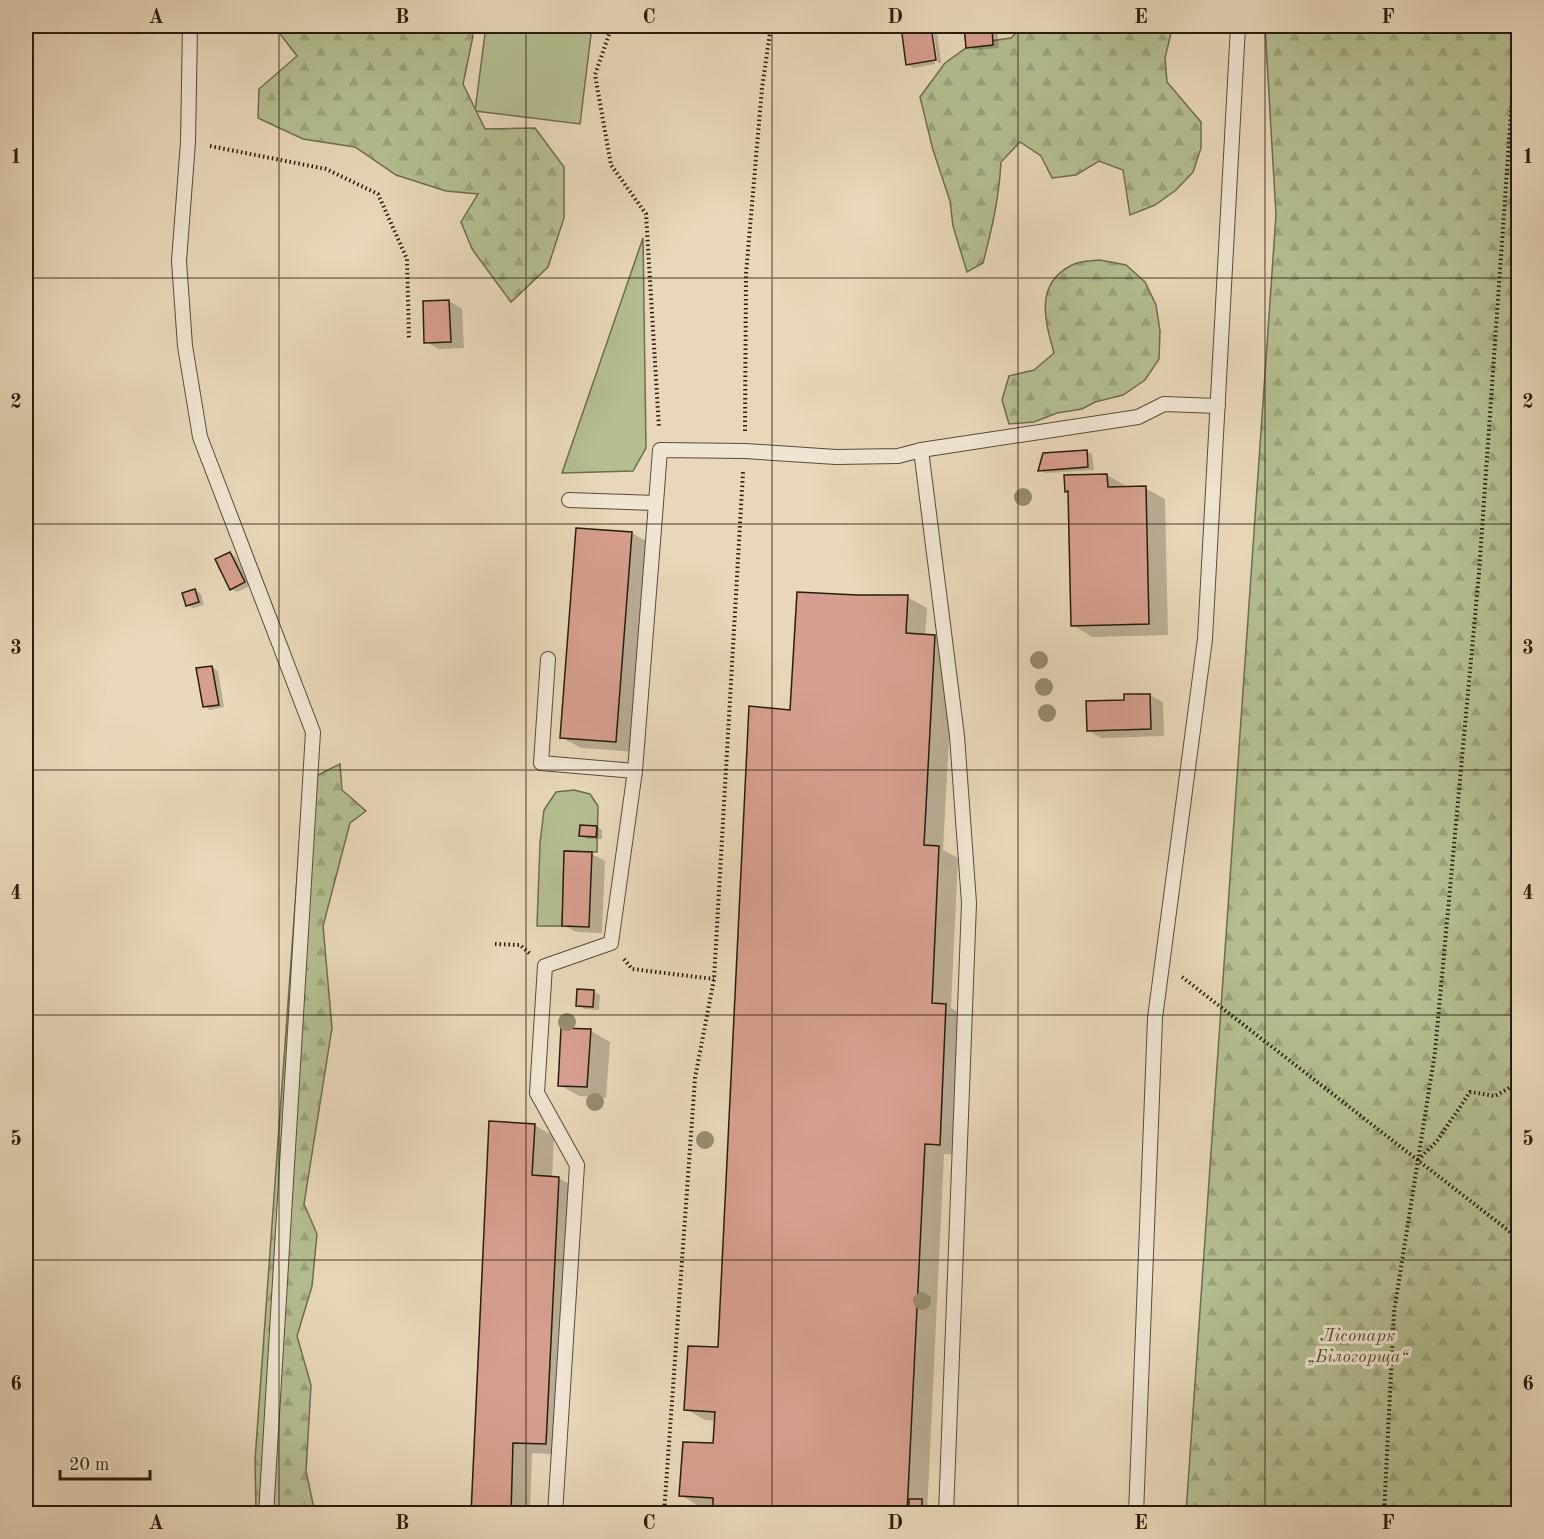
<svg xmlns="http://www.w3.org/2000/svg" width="1544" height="1539" viewBox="0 0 1544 1539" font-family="'Old Standard TT',serif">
  <defs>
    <pattern id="forest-firs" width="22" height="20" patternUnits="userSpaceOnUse" patternTransform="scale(1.5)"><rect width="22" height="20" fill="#b4be91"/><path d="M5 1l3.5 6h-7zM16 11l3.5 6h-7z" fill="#9ba37c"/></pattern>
  </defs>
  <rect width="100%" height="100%" fill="#e8d7ba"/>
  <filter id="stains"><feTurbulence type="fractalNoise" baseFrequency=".00333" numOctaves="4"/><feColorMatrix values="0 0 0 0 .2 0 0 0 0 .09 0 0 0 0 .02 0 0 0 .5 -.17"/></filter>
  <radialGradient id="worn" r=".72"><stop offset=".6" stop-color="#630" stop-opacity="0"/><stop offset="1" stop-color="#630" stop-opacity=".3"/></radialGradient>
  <g fill="#b4be91" stroke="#6e6d4e" stroke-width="1.5">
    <polygon points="486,26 592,26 580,124 475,111"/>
    <polygon points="643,238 646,448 633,471 562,473"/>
    <polygon points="574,790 590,794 598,806 597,852 565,851 562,926 537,926 540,843 544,810 556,792"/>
  </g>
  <g fill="url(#forest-firs)" stroke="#6e6d4e" stroke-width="1.5">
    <polygon points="274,26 470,26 473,36 463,84 485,129 535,128 564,167 564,218 548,267 511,302 472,249 461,222 478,194 446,191 396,175 355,147 303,139 258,118 259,89 297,56"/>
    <path d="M 1023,26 L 1088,26 L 1097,30 L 1109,26 L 1171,26 L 1171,33 L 1165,58 L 1167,82 L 1201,122 L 1201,148 L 1193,172 L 1176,190 L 1155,205 L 1130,215 L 1123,170 L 1099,161 L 1076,175 L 1052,178 L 1041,156 L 1020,142 L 1001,162 C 999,199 992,228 983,263 L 967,272 L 953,226 L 950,201 L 933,150 L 920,97 L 945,63 L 966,48 L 983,42 L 1011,38 Z"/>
    <polygon points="1265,26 1518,26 1518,1513 1186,1513 1276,215"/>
    <path d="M 1100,260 L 1126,265 L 1145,282 L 1156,305 L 1160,331 L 1159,359 L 1145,380 L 1123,395 L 1095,402 L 1082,409 L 1057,413 L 1034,422 L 1009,424 L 1002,400 L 1009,376 L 1034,370 L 1054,353 C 1045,321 1034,284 1072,265 C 1079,261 1091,261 1100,260 Z"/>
    <polygon points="340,764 342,790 366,811 350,823 323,926 332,1028 304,1204 317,1234 312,1286 297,1336 311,1385 306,1471 315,1513 256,1514 255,1460 301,823 318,775"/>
  </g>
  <g fill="#0003">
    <polygon points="902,26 930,26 935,64 913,68 907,64"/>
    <polygon points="933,26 936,26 941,63 938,63"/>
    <polygon points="966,26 997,26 999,48 974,50 968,47"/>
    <polygon points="449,301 462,309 464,348 439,349 426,342"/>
    <polygon points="1086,451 1092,454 1094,470 1045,473 1040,470"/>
    <polygon points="1107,475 1126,486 1126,488 1145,488 1165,499 1168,635 1092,637 1073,625 1069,492 1066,491"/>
    <polygon points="632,533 651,544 636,752 581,748 561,737"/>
    <polygon points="230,553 236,557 250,586 237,592 231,589"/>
    <polygon points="195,590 201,594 204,605 193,608 187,605"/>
    <polygon points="907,597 927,608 925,636 935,636 954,648 943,850 958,858 951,1008 965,1017 959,1155 944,1154 927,1514 714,1514 714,1507 700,1507 681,1495 714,1445 716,1421 705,1420 686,1409 719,1349 791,711"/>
    <polygon points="212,667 218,671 224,707 210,710 204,706"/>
    <polygon points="1150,695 1163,702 1164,736 1101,738 1088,730 1126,702"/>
    <polygon points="597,827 602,830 602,839 587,839 581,835"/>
    <polygon points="566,853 592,854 605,861 602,933 576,932 563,925"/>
    <polygon points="578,991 594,992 600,995 599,1010 584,1009 578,1005"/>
    <polygon points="591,1031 610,1042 606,1098 579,1096 559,1085"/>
    <polygon points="534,1125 554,1136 552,1178 559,1178 578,1189 565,1455 532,1453 530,1514 473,1514"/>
  </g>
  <g fill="#d69e8f" stroke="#291c0c" stroke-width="1.5">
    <polygon points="901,26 931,26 936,60 906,65"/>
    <polygon points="964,26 992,26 993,45 966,48"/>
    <polygon points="449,300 451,342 424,343 423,301"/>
    <polygon points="1087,450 1088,467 1038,471 1043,453"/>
    <polygon points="1107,474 1108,487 1146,486 1149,624 1071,626 1068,491 1065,492 1064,475"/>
    <polygon points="576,528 632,532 616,742 560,738"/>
    <polygon points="230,552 245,582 230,590 215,559"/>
    <polygon points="195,589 199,602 186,606 182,593"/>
    <polygon points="797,592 857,595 908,595 906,633 935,635 924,845 939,846 932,1003 946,1004 940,1145 925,1144 907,1514 713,1514 713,1498 679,1496 683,1442 713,1443 715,1412 684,1410 688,1346 718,1347 749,706 790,710"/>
    <polygon points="212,666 219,705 203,707 196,668"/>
    <polygon points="1124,694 1150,694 1151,729 1087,731 1086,701 1124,700"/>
    <polygon points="580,825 597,826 596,837 579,836"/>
    <polygon points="564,851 592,852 589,927 562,926"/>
    <polygon points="577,989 594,990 593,1007 576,1006"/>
    <polygon points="561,1028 591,1029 587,1087 558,1086"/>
    <polygon points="489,1121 535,1124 532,1175 559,1177 546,1444 513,1443 511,1514 471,1514"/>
    <rect x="909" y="1499" width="13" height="15"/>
  </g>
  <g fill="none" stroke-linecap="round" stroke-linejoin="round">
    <g stroke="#594b38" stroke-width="16">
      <g id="service">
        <polyline points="190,26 188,142 179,261 185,346 200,437 313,732 266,1514"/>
        <polyline points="921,450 957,736 969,903 946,1514"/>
        <polyline points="569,500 656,503 660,450 745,451 836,457 898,456 921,450 1138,417 1164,404 1218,406"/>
        <polyline points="548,659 541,763 635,771"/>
        <polyline points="555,1514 577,1165 537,1093 545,966 611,943 635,771 656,503"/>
        <polyline points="1136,1514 1155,1018 1205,639 1238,26"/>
      </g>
    </g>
    <g stroke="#291c0c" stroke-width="4" stroke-dasharray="1.5 3" stroke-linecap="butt">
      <polyline points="612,26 595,75 611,165 646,214 659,428"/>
      <polyline points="210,146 326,169 378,194 407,259 409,338"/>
      <polyline points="745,431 746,274 762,88 771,26"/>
      <polyline points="495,944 520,945 530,954"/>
      <polyline points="624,959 632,969 714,979"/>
      <polyline points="1182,977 1518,1238"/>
      <polyline points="1418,1160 1437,1141 1470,1092 1495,1096 1513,1086 1518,1087"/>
      <polyline points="664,1514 695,1078 714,979 743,472"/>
      <polyline points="1384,1514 1394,1312 1435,1052 1479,573 1517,26"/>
    </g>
    <use href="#service" stroke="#f0e5d2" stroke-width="14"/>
  </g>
  <g fill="#968b70">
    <circle cx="1023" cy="497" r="9"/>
    <circle cx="1039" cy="660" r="9"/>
    <circle cx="1044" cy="687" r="9"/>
    <circle cx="1047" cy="713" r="9"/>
    <circle cx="567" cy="1022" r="9"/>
    <circle cx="595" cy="1102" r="9"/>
    <circle cx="705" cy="1140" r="9"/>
    <circle cx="922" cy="1301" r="9"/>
  </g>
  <path fill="none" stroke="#291c0c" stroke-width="1.5" stroke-opacity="0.55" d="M 279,26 L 279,1514M 526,26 L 526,1514M 772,26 L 772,1514M 1018,26 L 1018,1514M 1265,26 L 1265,1514M 26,278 L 1518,278M 26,524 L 1518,524M 26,770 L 1518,770M 26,1015 L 1518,1015M 26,1260 L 1518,1260"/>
  <g text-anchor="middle" stroke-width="6" stroke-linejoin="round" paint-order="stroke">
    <g font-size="18" font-style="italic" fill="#534d34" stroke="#f0e5d2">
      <text x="1358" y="1341">Лісопарк<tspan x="1358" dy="21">„Білогорща“</tspan></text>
    </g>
  </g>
  <rect width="1544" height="1539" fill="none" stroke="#e8d7ba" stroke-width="66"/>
  <path d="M60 1470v9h90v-9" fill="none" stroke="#291c0c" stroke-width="3"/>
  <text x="69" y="1470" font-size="18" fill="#291c0c" stroke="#f0e5d2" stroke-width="4.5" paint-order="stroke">20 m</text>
  <rect x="33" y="33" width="1478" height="1473" fill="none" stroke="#291c0c" stroke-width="2"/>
  <g font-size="20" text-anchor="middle" font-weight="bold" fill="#291c0c">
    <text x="156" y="23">A</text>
    <text x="402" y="23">B</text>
    <text x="649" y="23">C</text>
    <text x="895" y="23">D</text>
    <text x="1141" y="23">E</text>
    <text x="1388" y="23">F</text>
    <text x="16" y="163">1</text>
    <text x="1528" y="163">1</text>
    <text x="16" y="408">2</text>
    <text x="1528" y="408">2</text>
    <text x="16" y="654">3</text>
    <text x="1528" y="654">3</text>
    <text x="16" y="899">4</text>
    <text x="1528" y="899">4</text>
    <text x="16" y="1145">5</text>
    <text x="1528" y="1145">5</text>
    <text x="16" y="1390">6</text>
    <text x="1528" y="1390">6</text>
    <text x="156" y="1529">A</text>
    <text x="402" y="1529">B</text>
    <text x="649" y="1529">C</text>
    <text x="895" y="1529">D</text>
    <text x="1141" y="1529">E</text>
    <text x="1388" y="1529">F</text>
  </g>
  <rect width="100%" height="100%" filter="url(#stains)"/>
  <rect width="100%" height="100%" fill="url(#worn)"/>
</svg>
